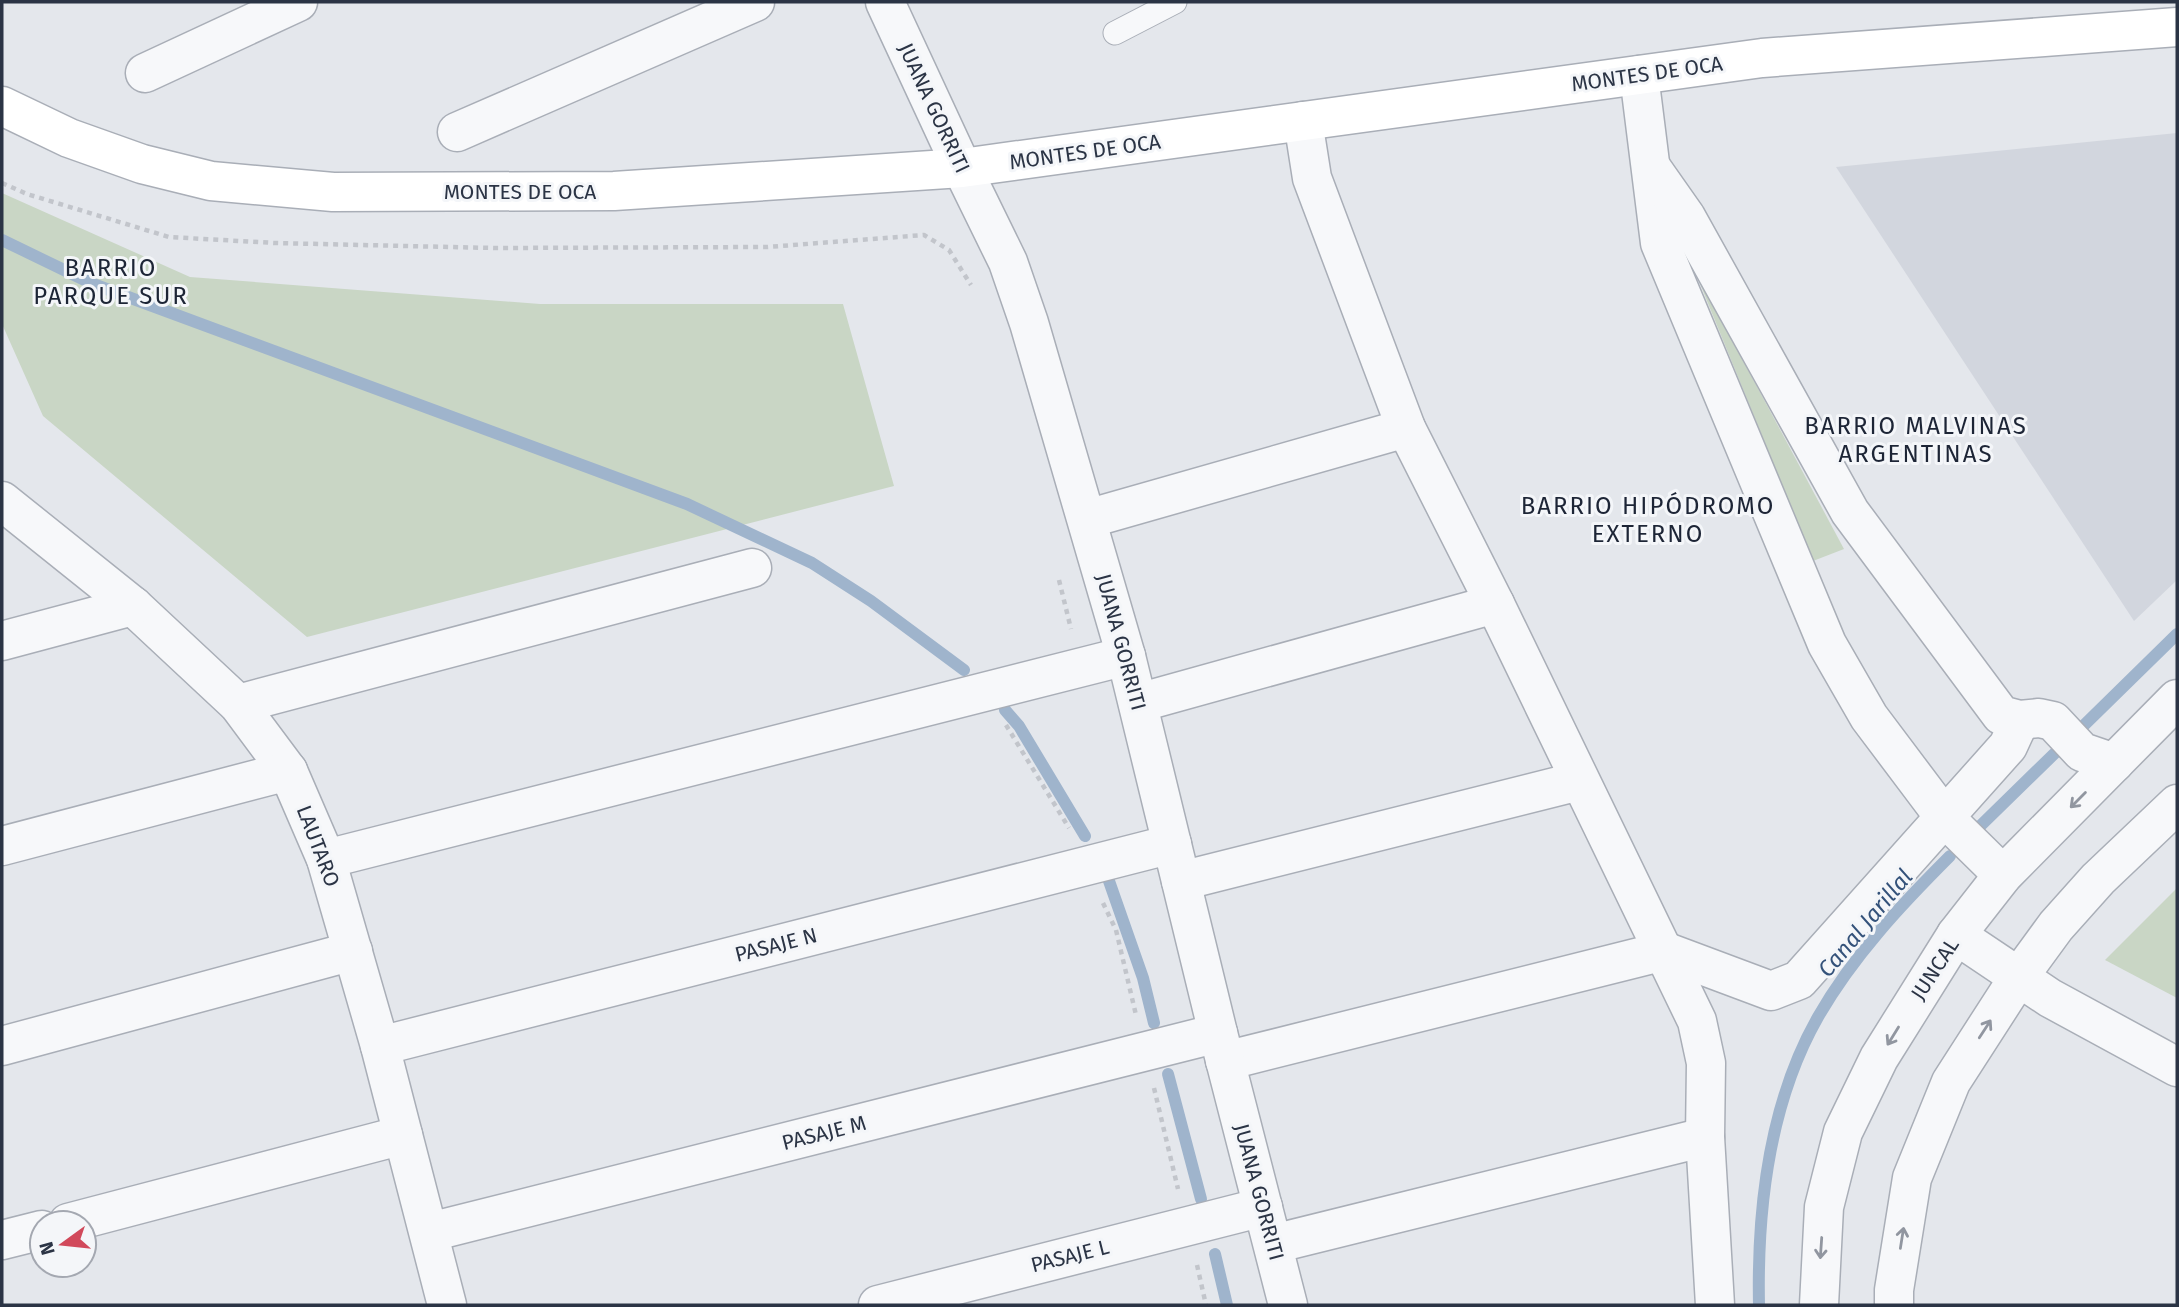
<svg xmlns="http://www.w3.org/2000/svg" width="2179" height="1307" viewBox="0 0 2179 1307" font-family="'Fira Sans',sans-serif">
  <rect width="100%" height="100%" fill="#e4e7ec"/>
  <polygon fill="#d2d6de" points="2177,133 2177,580 2134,621 1836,167"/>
  <g fill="#c9d6c5">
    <polygon points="2,193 190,277 540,304 843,304 894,486 307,637 43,416 2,324"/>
    <polygon points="1694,269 1844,549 1813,561"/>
    <polygon points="2177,888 2177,998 2105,960"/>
  </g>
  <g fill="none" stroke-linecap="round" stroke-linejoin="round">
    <g stroke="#9fb4cc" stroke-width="12">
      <polyline points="2,240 93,284 687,504 812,563 871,601 964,670"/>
      <polyline points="1005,710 1019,726 1085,836"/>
      <polyline points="2073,736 2177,634"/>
      <polyline points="1972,834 2056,752"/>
      <polyline points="1109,881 1143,978 1154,1023"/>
      <polyline points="1168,1074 1201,1199"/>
      <polyline points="1215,1254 1227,1305"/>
      <path d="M 1759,1305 C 1757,1207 1769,1103 1818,1017 C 1853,956 1901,905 1950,856"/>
    </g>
    <g stroke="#a9aeb7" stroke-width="25">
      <polyline id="service" points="1115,33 1175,2"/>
    </g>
    <g stroke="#a9aeb7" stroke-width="41">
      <g id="minor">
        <polyline points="145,73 298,2"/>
        <polyline points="1639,75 1660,243 1827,644 1869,717 1945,818 2003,875"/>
        <polyline points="1303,121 1312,178 1406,428 1495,604 1697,1021 1706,1063 1705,1137 1715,1305"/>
        <polyline points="457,132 755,2"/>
        <polyline points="1653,170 1686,217 1850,512 2001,715 2020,720 2039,718 2053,721 2082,752 2114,763"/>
        <polyline points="2,501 133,606 238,704 288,771 326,859 380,1046 447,1305"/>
        <polyline points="1087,519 1406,428"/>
        <polyline points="2,641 133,606"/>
        <polyline points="1138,703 1495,604"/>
        <polyline points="238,704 752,568"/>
        <polyline points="2,846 288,771"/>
        <polyline points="326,859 1126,656"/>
        <polyline points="1181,881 1579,781"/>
        <polyline points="1956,935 2050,998 2177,1067"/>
        <polyline points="2,1046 353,951"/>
        <polyline points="380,1046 1172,844"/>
        <polyline points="1225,1061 1664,951 1771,991 1799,980 2008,746 2020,720"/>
        <polyline points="68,1223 403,1135"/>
        <polyline points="430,1232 1218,1033"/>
        <polyline points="2,1240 42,1230"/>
        <polyline points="1273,1244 1705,1137"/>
        <polyline points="878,1305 1263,1207"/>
      </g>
    </g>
    <g stroke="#a9aeb7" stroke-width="41">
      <g id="tertiary">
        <polyline points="885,2 962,168 1008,262 1029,323 1126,656 1218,1033 1288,1305"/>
        <polyline points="1819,1305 1824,1207 1843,1132 1879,1058 1956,935 2003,875 2177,699"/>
        <polyline points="1894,1305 1894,1290 1912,1178 1951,1082 2018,978 2056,926 2098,879 2177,804"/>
      </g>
    </g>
    <g stroke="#a9aeb7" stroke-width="41">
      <polyline id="secondary" points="2,106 69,138 142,164 211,181 333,192 614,191 962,168 1762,58 2177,27"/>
    </g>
    <g stroke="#c2c5cb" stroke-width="4.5" stroke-dasharray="5 5" stroke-linecap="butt">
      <polyline points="2,183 27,194 169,237 275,243 494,248 767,247 924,235 949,250 971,285"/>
      <polyline points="1059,580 1071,629"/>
      <polyline points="1006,725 1069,828"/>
      <polyline points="1103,903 1116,930 1136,1015"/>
      <polyline points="1154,1088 1178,1189"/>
      <polyline points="1197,1265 1206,1305"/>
    </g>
    <use href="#service" stroke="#f7f8fa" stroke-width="23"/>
    <use href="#minor" stroke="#f7f8fa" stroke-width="38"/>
    <use href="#tertiary" stroke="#f7f8fa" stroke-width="38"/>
    <use href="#secondary" stroke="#fff" stroke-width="38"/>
  </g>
  <defs><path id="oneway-shaft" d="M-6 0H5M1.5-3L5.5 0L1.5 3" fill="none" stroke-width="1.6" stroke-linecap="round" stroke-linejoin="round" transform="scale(1.75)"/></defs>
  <g stroke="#9196a0">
    <use href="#oneway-shaft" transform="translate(2078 800) rotate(135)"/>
    <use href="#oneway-shaft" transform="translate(1985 1029) rotate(-57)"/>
    <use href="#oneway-shaft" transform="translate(1893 1036) rotate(122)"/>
    <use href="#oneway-shaft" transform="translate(1902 1238) rotate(-81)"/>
    <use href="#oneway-shaft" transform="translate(1821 1248) rotate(94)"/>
  </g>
  <g text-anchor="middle" stroke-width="6" stroke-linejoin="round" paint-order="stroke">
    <g font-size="21" fill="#2b3445" stroke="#f4f6f9">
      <text transform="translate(1647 74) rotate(-8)" y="7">MONTES DE OCA</text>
      <text transform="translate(934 108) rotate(65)" y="7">JUANA GORRITI</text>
      <text transform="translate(1085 152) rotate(-8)" y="7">MONTES DE OCA</text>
      <text x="520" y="199">MONTES DE OCA</text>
      <text transform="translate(1121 642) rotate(75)" y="7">JUANA GORRITI</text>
      <text transform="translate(318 846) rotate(69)" y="7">LAUTARO</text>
      <text transform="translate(776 945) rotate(-14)" y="7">PASAJE N</text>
      <text transform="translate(1935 969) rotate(-57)" y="7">JUNCAL</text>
      <text transform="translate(824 1133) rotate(-14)" y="7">PASAJE M</text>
      <text transform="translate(1259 1192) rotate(75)" y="7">JUANA GORRITI</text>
      <text transform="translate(1070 1256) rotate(-14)" y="7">PASAJE L</text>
    </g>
    <g font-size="23" font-style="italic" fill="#34527a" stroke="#f4f6f9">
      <text transform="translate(1865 923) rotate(-50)" y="8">Canal Jarillal</text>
    </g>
    <g font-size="24" letter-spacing="2" fill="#1d2536" stroke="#f4f6f9">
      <text x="111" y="276">BARRIO<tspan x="111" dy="28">PARQUE SUR</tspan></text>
      <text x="1916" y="434">BARRIO MALVINAS<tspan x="1916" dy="28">ARGENTINAS</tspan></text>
      <text x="1648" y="514">BARRIO HIPÓDROMO<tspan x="1648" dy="28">EXTERNO</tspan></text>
    </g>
  </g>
  <rect width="2179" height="1307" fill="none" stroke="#2b3445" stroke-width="7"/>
  <g transform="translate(63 1244) rotate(255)"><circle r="33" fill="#f4f6f9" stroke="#a4a8b1" stroke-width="2"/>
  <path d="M0-5L12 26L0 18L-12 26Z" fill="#d1495b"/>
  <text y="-10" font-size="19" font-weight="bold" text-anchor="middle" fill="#2b3445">N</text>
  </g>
</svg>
